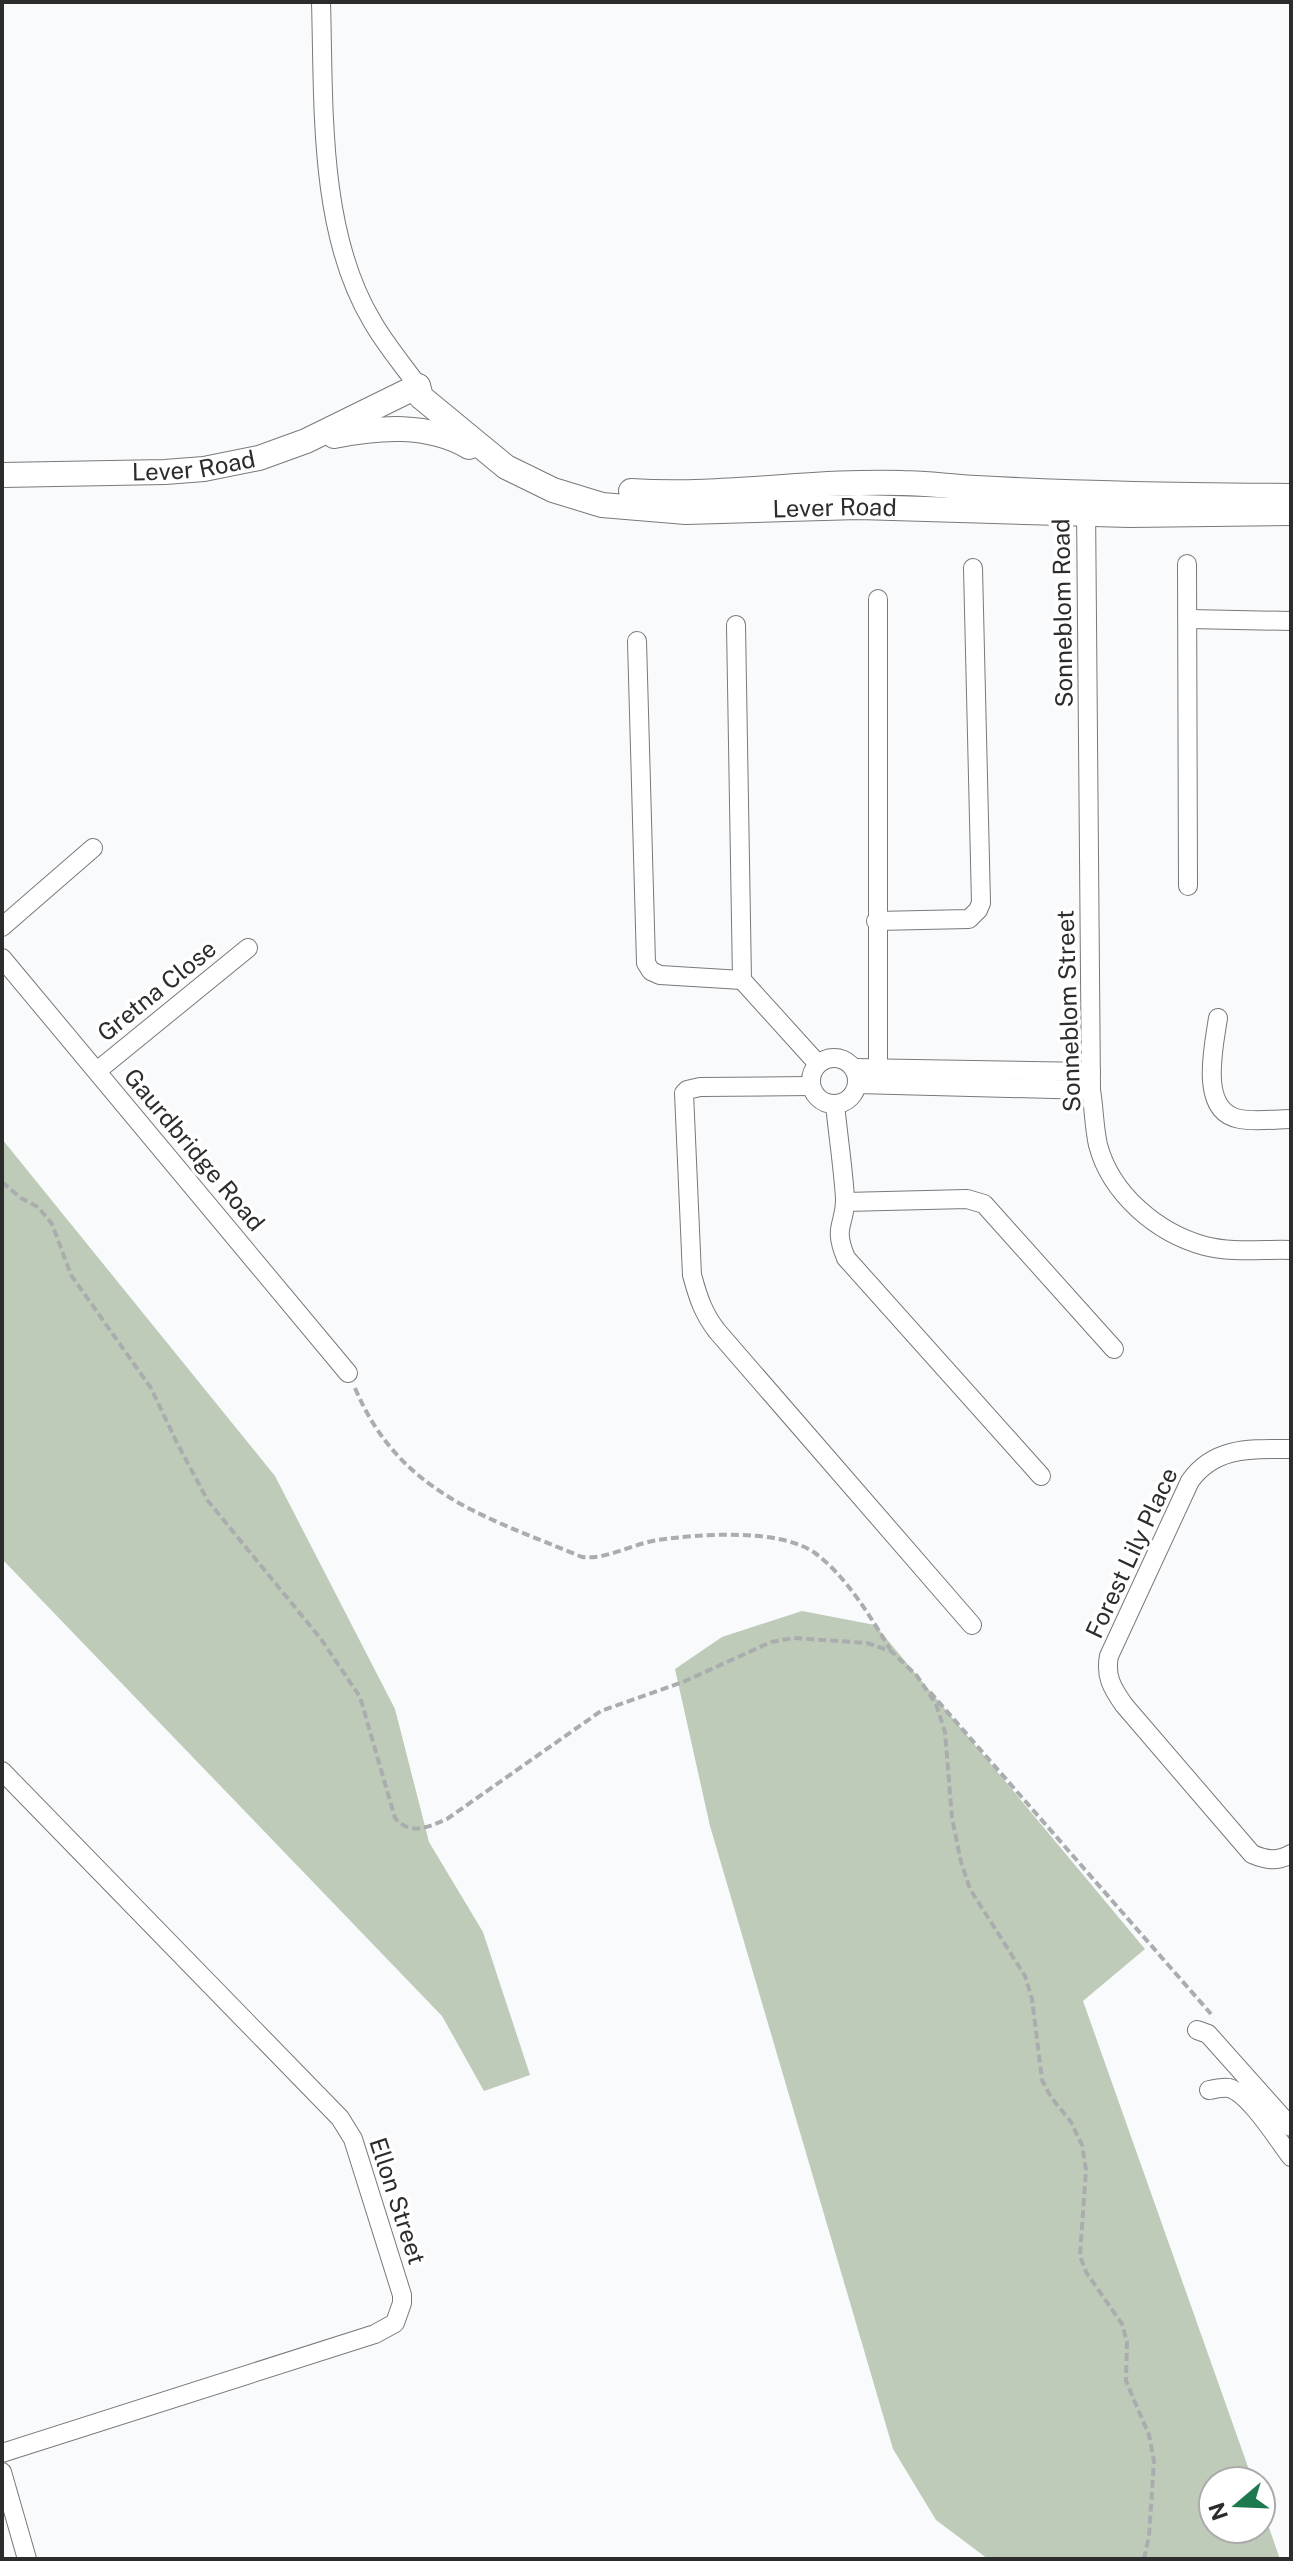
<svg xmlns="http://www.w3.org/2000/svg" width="1293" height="2561" viewBox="0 0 1293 2561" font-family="'Public Sans',sans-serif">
  <rect width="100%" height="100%" fill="#f9fafc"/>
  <g fill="#becbb9">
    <polygon points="2,1139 275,1476 395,1709 429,1842 483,1932 530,2075 484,2091 442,2016 2,1559"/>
    <polygon points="802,1611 875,1625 1145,1949 1083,2001 1253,2481 1213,2481 1213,2529 1261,2529 1261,2505 1280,2559 988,2559 936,2520 893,2449 710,1826 675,1669 722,1637"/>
  </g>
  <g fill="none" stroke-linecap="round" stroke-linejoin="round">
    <g stroke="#78797b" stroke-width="20">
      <g id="street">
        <path d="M 321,2 C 324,104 318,231 372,321 C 385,344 403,365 418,386"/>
        <path d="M 1086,504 L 1091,1090 C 1094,1108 1094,1127 1098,1145 C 1111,1194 1157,1233 1205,1246 C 1231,1253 1264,1249 1291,1250"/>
        <polyline points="1187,564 1188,886"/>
        <polyline points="878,599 878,1071"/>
        <polyline points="1189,619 1291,621"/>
        <polyline points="736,625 742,980 818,1064"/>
        <polyline points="637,641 646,963 651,971 660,975 742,980"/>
        <polyline points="876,921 969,919 978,910 981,903 973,568"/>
        <polyline points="2,927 93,848"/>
        <polyline points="2,958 348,1373"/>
        <path d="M 1218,1018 C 1214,1046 1198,1112 1240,1119 C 1256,1122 1275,1119 1291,1119"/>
        <circle cx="834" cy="1081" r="23"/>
        <polyline points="854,1068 1091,1072"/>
        <polyline points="97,1071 248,948"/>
        <polyline points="857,1084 1091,1090"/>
        <path d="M 811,1086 L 700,1087 L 687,1090 L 684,1093 L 692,1275 C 698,1297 703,1313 717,1331 L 972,1625"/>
        <path d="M 835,1104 C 838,1135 843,1167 845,1198 C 846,1225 832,1225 846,1258 L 1041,1476"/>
        <polyline points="845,1202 967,1199 984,1204 1114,1349"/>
        <path d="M 1291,1449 C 1252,1449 1215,1446 1190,1481 L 1109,1656 C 1105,1676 1112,1688 1124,1705 L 1252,1854 C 1266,1860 1277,1862 1291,1854"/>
        <polyline points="2,1771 340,2118 353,2139 402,2295 402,2303 395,2323 375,2334 2,2453"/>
        <polyline points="1197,2030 1208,2034 1291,2127"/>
        <path d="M 1209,2090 C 1215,2089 1223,2087 1229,2088 C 1249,2093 1278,2140 1291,2157"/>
        <polyline points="2,2472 27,2559"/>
      </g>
    </g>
    <g stroke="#78797b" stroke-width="26">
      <g id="secondary">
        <path id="s1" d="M 418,386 L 421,397 L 506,467 L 553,490 L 602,505 L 686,512 L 859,507 L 1129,515 L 1291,513"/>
        <path d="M 334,436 C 379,427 428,423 469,447"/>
        <path id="s2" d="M 2,475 L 165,472 L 204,469 L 259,458 L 306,441 L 418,386"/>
        <path d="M 631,491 C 722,497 812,480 903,483 C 928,483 952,487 976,488 C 1081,494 1186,495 1291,496"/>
      </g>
    </g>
    <g stroke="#abacae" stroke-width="4" stroke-dasharray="8 4" stroke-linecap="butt">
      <path d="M 2,1182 L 21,1198 L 38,1207 L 52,1224 L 71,1275 L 151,1388 L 177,1443 L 208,1501 L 321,1639 L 360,1697 L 395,1818 C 411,1836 428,1827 447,1819 L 601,1711 L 683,1682 L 771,1642 L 794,1638 L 867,1643 L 891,1651 L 917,1676 L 936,1704 L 945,1732 L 952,1818 L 961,1862 L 970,1889 L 1025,1976 L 1032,1999 L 1042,2080 L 1051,2097 L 1071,2122 L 1082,2145 L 1086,2170 L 1080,2256 L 1086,2272 L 1122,2324 L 1127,2342 L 1126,2381 L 1149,2435 L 1154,2461 L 1149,2536 L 1144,2559"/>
      <path d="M 355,1388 C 400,1494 484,1516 582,1557 C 606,1560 632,1544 658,1540 C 699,1534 780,1528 815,1553 C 846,1576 870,1616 890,1649"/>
      <polyline points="930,1692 1211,2014"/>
    </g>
    <use href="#street" stroke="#fff" stroke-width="18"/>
    <use href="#secondary" stroke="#fff" stroke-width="24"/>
  </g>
  <g text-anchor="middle" stroke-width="7" stroke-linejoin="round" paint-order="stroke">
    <g font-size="24" fill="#2c2c2d" stroke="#fff">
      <text dy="8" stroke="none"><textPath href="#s2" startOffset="192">Lever Road</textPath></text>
      <text dy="8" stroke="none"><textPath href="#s1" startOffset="458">Lever Road</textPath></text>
      <text transform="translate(1063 613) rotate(-91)" y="8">Sonneblom Road</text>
      <text transform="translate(157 991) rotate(-39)" y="8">Gretna Close</text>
      <text transform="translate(1069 1011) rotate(-92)" y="8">Sonneblom Street</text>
      <text transform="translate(194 1150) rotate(50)" y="8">Gaurdbridge Road</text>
      <text transform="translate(1132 1553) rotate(-65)" y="8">Forest Lily Place</text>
      <text transform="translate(397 2201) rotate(72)" y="8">Ellon Street</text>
    </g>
  </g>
  <rect width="1293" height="2561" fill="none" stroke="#2c2c2d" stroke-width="8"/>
  <g transform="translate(1237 2505) rotate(251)"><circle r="38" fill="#ffffff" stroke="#ababab" stroke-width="2"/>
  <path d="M0-6L14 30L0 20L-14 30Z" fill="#1d7a4f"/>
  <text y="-12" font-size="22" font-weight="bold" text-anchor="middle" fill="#2c2c2d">N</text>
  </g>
</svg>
